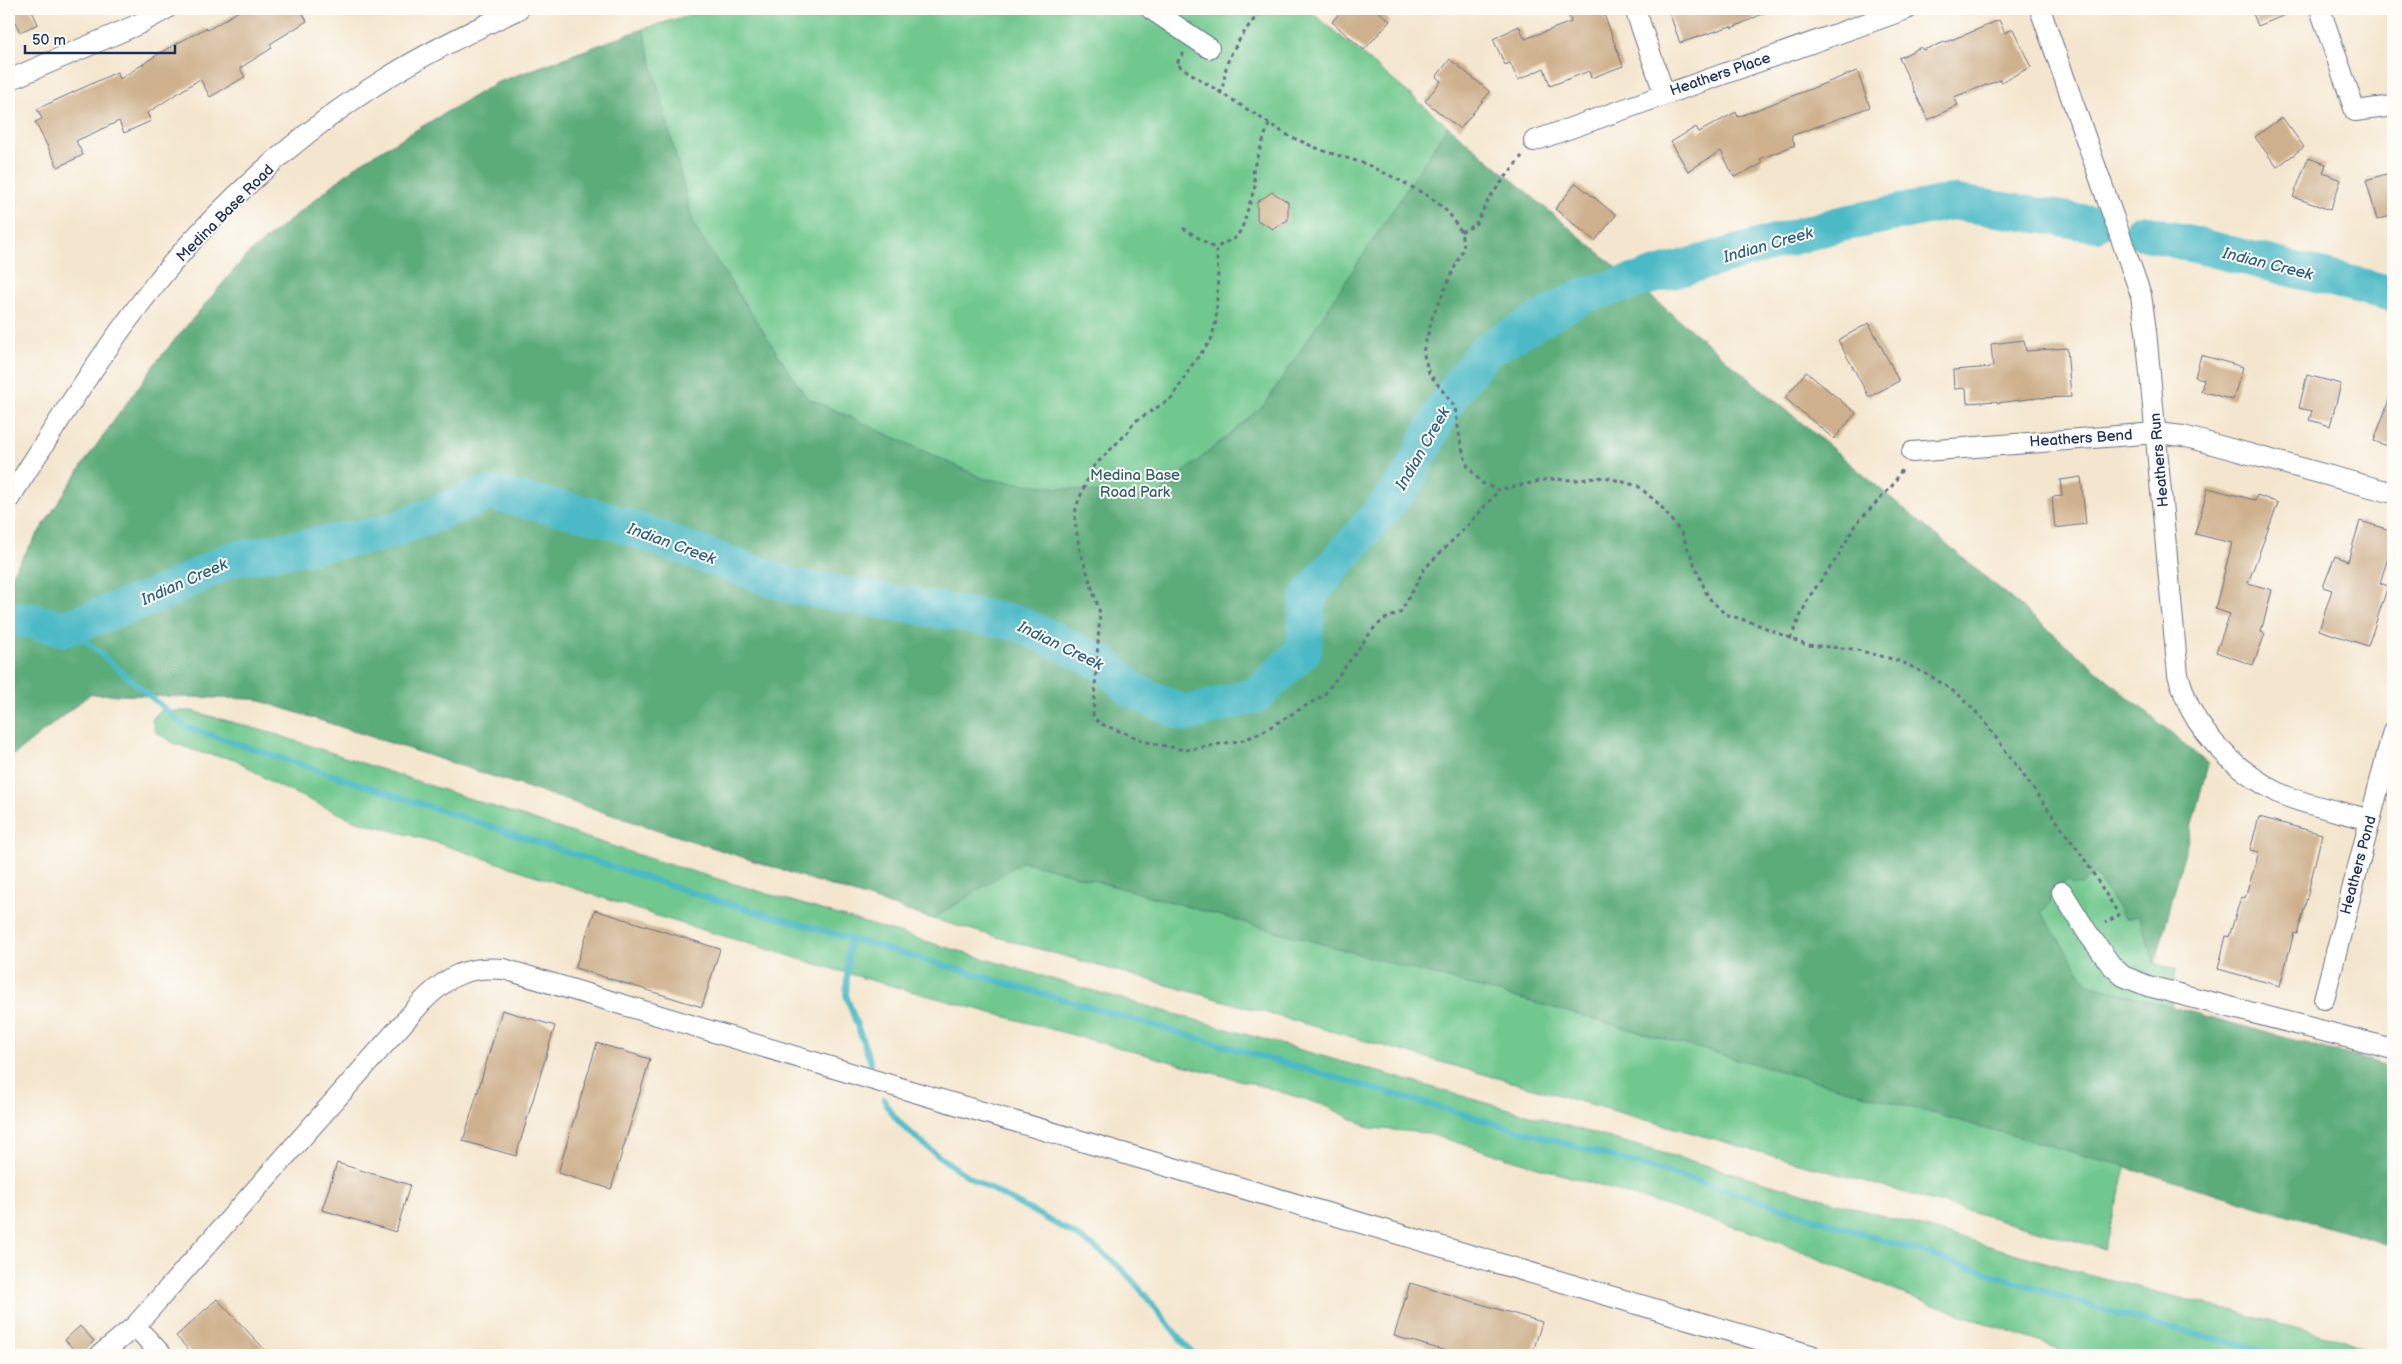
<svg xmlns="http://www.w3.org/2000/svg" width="2402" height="1364" viewBox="0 0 2402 1364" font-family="'Balsamiq Sans',sans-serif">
  <rect width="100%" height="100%" fill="#fdfcf7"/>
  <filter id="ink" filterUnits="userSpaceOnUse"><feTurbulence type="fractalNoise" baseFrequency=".02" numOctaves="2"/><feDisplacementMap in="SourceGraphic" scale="10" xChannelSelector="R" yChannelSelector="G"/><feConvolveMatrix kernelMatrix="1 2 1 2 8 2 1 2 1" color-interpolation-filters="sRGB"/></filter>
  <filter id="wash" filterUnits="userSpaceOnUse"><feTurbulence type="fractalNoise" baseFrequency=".0096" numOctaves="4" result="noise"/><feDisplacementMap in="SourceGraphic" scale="20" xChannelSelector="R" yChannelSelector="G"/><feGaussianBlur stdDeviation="1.12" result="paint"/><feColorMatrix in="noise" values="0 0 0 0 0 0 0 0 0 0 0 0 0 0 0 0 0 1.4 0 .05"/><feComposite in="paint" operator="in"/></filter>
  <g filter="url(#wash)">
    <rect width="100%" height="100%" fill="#f4e6ce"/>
    <g fill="#70c88e" stroke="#467c76">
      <polygon points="709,9 1308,9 2208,764 2155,964 2176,969 2171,1006 2104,1249 933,919 255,699 90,694 10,758 9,578 86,460 157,361 247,255 360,163 496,83 643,29"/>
      <polygon points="159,711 192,711 278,735 651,859 1059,981 2073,1270 2342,1340 2376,1355 2076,1355 1908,1296 1761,1235 1426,1133 1370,1128 1326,1106 1268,1088 870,980 660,917 438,843 354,820 274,784 235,759 202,753 173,743 156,732 152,720"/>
    </g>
    <polygon fill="#5cac79" stroke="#3c6e6c" points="643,29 694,226 806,397 985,479 1152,499 1265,404 1448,126 2208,764 2155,964 2139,916 2125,919 2095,874 2081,885 2073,885 2068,880 2048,893 2051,903 2041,912 2088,984 2393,1067 2393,1246 2126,1167 1023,861 933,919 255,699 90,694 10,758 9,578 86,460 157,361 247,255 360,163 496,83"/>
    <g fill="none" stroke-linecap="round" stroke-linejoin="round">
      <g stroke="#4cbac6" stroke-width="6">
        <polyline points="64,629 80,636 186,727 702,896 1700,1182 2117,1314 2280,1355"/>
        <polyline points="849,938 846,995 871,1063"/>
        <path d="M 884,1099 C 890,1117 912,1134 926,1146 C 979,1191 1048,1213 1104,1254 C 1138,1279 1165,1325 1195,1355"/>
      </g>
      <g stroke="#4cbac6" stroke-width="36">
        <polyline points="2142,232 2393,294"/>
        <polyline points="9,619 32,621 64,629 165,592 229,560 386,533 489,493 600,517 791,586 1018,623 1106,665 1132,690 1185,714 1257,695 1304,650 1308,596 1406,482 1442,411 1457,387 1485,351 1582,296 1836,225 1951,202 2096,224"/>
      </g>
    </g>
    <g id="blocks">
      <g fill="#ceb08c">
        <polygon points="9,9 31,9 38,24 20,32"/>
        <polygon points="242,9 300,9 307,21 270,44 272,48 240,68 245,77 210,97 200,79 147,113 151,121 124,133 119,121 76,141 83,155 58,167 35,122 42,119 37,109 117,72 120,79 163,51 206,28 208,30"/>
        <polygon points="1343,9 1376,9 1390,21 1364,50 1332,22"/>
        <polygon points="1588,9 1602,9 1623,66 1591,78 1589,71 1550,86 1544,68 1518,80 1510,63 1505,65 1493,39 1519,26 1525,39 1571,22 1569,16"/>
        <polygon points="1668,9 1773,9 1732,28 1731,26 1680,43"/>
        <polygon points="2251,9 2300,9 2258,26"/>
        <polygon points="1999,20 2005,33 2013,29 2031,67 2001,82 2000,80 1954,97 1958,105 1928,120 1899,58 1921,47 1923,50 1967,34"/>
        <polygon points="1450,59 1490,92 1460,129 1425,101 1441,81 1436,77"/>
        <polygon points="1857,71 1870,107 1791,136 1795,145 1760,159 1762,164 1734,177 1721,151 1688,171 1671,142 1696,127 1699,132 1736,112 1738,117"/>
        <polygon points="2282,117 2304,147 2277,167 2255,137"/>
        <polygon points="2308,158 2326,164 2323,173 2341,180 2330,210 2293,197"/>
        <polygon points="2393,172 2393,215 2377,220 2366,180"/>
        <polygon points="1576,183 1616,215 1595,241 1555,209"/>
        <polygon points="1272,192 1288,202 1288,220 1273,229 1257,220 1257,202"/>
        <polygon points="1869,323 1899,381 1869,397 1838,340"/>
        <polygon points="2024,340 2026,351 2067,348 2071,397 2036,398 1997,403 1997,401 1967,403 1966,388 1954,389 1953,370 1993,367 1991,344"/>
        <polygon points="2201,355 2243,367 2233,400 2201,391 2204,379 2195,377"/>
        <polygon points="1806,372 1856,413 1834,439 1785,398"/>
        <polygon points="2307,375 2341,384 2330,426 2309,420 2312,411 2299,408"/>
        <polygon points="2391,394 2393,395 2393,448 2374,441"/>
        <polygon points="2081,477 2086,524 2055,528 2052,497 2062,496 2060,480"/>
        <polygon points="2208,488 2255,500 2257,495 2278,503 2248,583 2272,590 2261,632 2265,634 2253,665 2216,652 2230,614 2215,609 2232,543 2195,534"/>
        <polygon points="2360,521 2393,531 2393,542 2380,583 2388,586 2368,646 2319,630 2332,590 2323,587 2335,556 2348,561"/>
        <polygon points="2259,817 2322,834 2303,914 2297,934 2294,933 2280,986 2218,969 2226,936 2229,937 2241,897 2245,898 2259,852 2250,850"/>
        <polygon points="595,910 720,949 702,1007 575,968"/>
        <polygon points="502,1010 555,1026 516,1156 463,1141"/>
        <polygon points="597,1043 650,1059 611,1189 558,1173"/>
        <polygon points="337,1163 410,1185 396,1232 322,1210"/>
        <polygon points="1410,1283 1542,1322 1532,1355 1460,1355 1394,1336"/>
        <polygon points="217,1299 270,1355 193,1355 176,1336"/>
        <polygon points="80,1326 94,1341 79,1355 65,1340"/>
      </g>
    </g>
  </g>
  <g filter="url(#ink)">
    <use href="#blocks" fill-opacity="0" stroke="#676f85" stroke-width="1"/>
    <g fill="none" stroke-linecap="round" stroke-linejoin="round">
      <g stroke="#676f85" stroke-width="22">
        <g id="minor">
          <polyline points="1151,9 1209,48"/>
          <polyline points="1635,9 1664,93"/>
          <path d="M 2040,9 L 2141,295 L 2146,331 L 2178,675 C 2182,686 2185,698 2190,708 C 2208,744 2245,776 2281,794 C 2304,805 2344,812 2370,820"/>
          <polyline points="2320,9 2355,111 2393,106"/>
          <polyline points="9,80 139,24 166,9"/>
          <polyline points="1534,141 1907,9"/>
          <polyline points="1912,452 2156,433 2183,436 2393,493"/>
          <path d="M 9,499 C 55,427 100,354 153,287 C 215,208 300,132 385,79 C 428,52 473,30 519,9"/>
          <polyline points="2062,892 2087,932 2111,965 2123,976 2148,986 2393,1049"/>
          <polyline points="2324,999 2393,731"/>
          <polyline points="135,1326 162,1355"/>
          <path d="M 100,1355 L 135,1326 L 421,1003 C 448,976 465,966 504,969 L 887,1084 L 1811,1355"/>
        </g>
      </g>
      <g stroke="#676f85" stroke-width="3" stroke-dasharray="4 4" stroke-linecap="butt">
        <polyline points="1184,53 1176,64 1289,136 1321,150 1366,164 1399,180 1430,197 1449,213 1461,232 1464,247 1433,315 1423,352 1429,373 1455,407 1461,445 1468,467 1482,483 1499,490 1549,479 1577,480 1605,477 1638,486 1660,505 1682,534 1708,597 1725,614 1754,623 1806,645 1853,649 1900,661 1932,677 1959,695 1982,718 1997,739 2083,857 2119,915 2105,923"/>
        <path d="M 1220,94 C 1225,83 1224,74 1227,64 C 1232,48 1252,19 1264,9"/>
        <polyline points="1269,124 1253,169 1255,186 1243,225 1237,237 1222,244 1216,249 1218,272 1216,321 1211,340 1192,365 1172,398 1134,422 1129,431 1092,468 1076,507 1075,520 1079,547 1100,613 1093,716 1099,723 1147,742 1185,750 1244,740 1262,732 1324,695 1374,628 1385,619 1400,613 1425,568 1472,521 1499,490"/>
        <polyline points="1183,228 1216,249"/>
        <polyline points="1461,232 1475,225 1490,197 1522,156"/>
        <polyline points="1790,639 1809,597 1837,558 1855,525 1892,486 1903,468"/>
      </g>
      <use href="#minor" stroke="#fff" stroke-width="20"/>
    </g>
  </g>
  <g text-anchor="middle" stroke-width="4" stroke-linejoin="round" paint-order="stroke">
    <g font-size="15" fill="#1b2f5e" stroke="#fdfcf7">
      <text transform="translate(1720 74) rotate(-19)" y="5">Heathers Place</text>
      <text transform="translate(225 213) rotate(-45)" y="5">Medina Base Road</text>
      <text transform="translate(2081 438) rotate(-4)" y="5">Heathers Bend</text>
      <text transform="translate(2159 460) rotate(-95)" y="5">Heathers Run</text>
      <text transform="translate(2358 865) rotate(-75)" y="5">Heathers Pond</text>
    </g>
    <g font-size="15" fill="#355d6c" stroke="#fdfcf7">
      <text x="1135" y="480">Medina Base<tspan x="1135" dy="17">Road Park</tspan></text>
    </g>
    <g font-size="16" font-style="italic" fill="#2c6082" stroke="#fdfcf7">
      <text transform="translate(1768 244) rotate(-16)" y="6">Indian Creek</text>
      <text transform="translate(2268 263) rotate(14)" y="6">Indian Creek</text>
      <text transform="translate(1422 448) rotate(-60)" y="6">Indian Creek</text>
      <text transform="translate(672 543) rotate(20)" y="6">Indian Creek</text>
      <text transform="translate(184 581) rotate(-24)" y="6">Indian Creek</text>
      <text transform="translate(1061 645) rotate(26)" y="6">Indian Creek</text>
    </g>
  </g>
  <rect width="2402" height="1364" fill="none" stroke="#fdfcf7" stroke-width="30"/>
  <path d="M25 45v8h150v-8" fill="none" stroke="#1b2f5e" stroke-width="2.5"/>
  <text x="32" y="45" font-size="15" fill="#1b2f5e" stroke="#fdfcf7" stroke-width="4" paint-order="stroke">50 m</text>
</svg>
